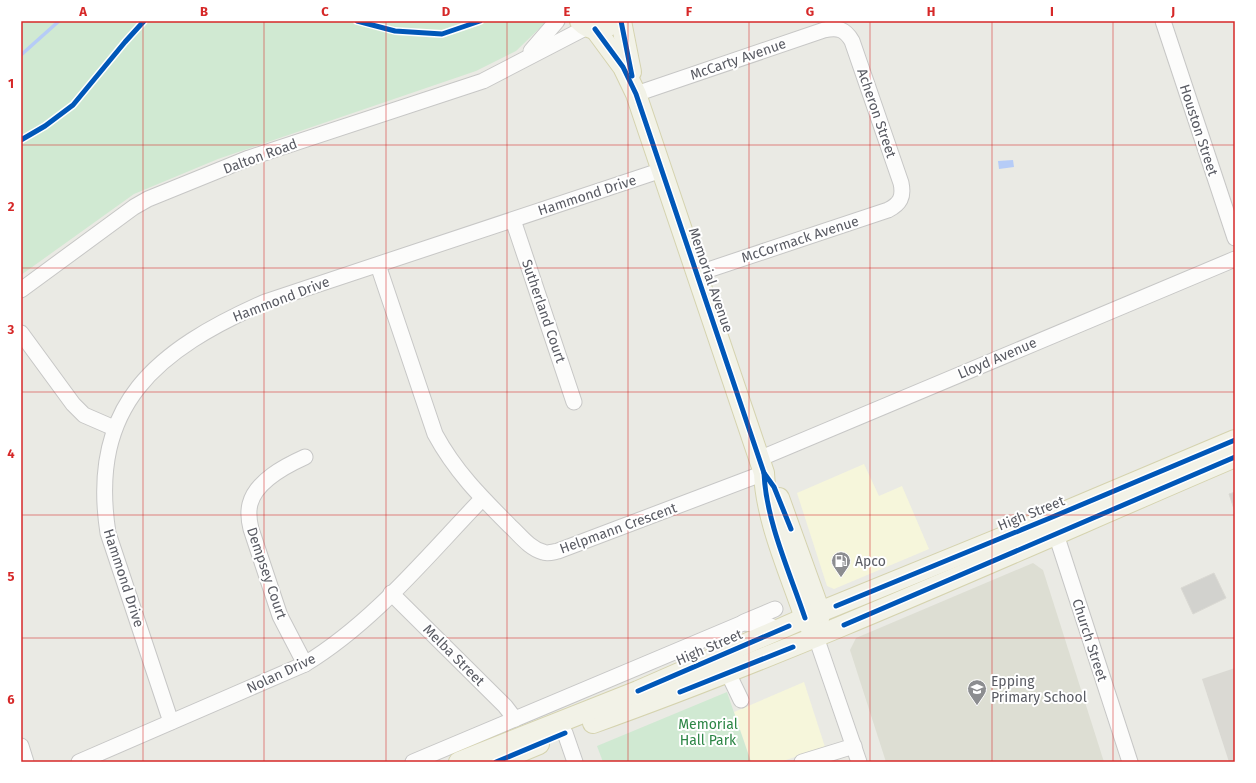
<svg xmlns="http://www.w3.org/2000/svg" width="1256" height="783" viewBox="0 0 1256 783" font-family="'Fira Sans',sans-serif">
  <rect width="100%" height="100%" fill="#eaeae4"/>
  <g fill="#f6f6db">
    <polygon points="864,464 879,496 902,486 929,549 834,589 827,586 797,493"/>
    <polygon points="804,682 825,747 780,762 751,762 734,712"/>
  </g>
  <polygon fill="#dad9d3" points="1235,668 1235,762 1229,762 1202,679"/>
  <polygon fill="#ddded3" points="1033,563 1043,570 1104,762 886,762 850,650 856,638"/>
  <g fill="#d0e9d2">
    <polygon points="21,21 547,21 516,51 476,71 218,159 134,194 21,275"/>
    <polygon points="727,692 751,762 603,762 597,746"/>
  </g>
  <polygon fill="#b6ccf7" points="1013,160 1014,167 999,169 998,161"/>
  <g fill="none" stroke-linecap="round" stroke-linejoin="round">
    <polyline stroke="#b6ccf7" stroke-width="3.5" points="21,55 59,21"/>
  </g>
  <g fill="#d2d2ce" stroke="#dad9d3">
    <polygon points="1235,492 1235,512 1229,494"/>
    <polygon points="1214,573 1226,598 1193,614 1181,588"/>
  </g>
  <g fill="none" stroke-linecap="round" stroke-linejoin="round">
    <g stroke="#c7c7c6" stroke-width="17">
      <g id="minor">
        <polyline points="1163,21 1235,238"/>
        <polyline points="531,51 557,21"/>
        <path d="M 636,94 L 824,30 C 838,27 845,29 852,41 L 901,183 C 904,197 900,204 888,210 L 696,274"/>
        <polyline points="513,220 574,402"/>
        <path d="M 378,265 L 435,434 C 455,471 480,496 510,526 C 520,535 529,548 543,552 C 547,554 553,552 558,551 L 764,473"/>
        <polyline points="21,290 134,207 148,199 249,158 483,81 587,27"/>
        <polyline points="21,333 73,404 84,415 114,428"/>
        <polyline points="759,459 1235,259"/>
        <polyline points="1053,525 1130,762"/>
        <polyline points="391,593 505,706 515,719"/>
        <polyline points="744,622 775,609"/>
        <polyline points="816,637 859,762"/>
        <path d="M 305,664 L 280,616 L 251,529 C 249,521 248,512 250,504 C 256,481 285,466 305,457"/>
        <polyline points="728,673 741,700"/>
        <path d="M 171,722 L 108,533 C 88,404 157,350 265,302 L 662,170"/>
        <polyline points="565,733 575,762"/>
        <polyline points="21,746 26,762"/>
        <path d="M 79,762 L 305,664 C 374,622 427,556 482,499"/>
        <polyline points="413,762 743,623 768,625 780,630"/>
        <polyline points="802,762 854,746"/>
      </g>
    </g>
    <g stroke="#d5d3af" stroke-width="22">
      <g id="major">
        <path d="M 580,21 C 588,29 597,31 607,27"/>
        <polyline points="621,21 631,72"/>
        <path d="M 595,29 L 623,67 L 636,94 L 764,473 C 766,521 790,573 805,618 L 812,630"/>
        <polyline points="779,498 820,612 818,625"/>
        <path d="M 593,723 C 811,645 1022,548 1235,457"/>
        <polyline points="459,762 638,691 805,618 1050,518 1235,440"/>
        <polyline points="496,762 539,744"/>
      </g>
    </g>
    <use href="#minor" stroke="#fcfcfb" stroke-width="15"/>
    <use href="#major" stroke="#f2f2e7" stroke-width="20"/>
    <g stroke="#fff" stroke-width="8">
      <g id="cycleway">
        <polyline points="357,21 395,31 442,34 480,21"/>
        <polyline points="621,21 632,76"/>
        <path d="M 595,29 L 623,67 L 636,94 L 764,473 C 766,521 790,573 805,618"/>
        <polyline points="21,140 45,126 73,105 125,42 144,21"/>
        <polyline points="764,473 774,487 791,529"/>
        <polyline points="836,606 1050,518 1235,440"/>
        <polyline points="844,625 1235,457"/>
        <polyline points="638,691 789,626"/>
        <polyline points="680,692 793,647"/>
        <polyline points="496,762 565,733"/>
      </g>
    </g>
    <use href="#cycleway" stroke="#0057b8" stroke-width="5"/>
  </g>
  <path fill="none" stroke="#d62828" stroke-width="1" stroke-opacity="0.55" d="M 143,21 L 143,762M 264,21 L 264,762M 386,21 L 386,762M 507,21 L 507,762M 628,21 L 628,762M 749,21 L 749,762M 870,21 L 870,762M 992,21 L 992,762M 1113,21 L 1113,762M 21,145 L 1235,145M 21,268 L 1235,268M 21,392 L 1235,392M 21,515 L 1235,515M 21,638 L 1235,638"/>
  <defs>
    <g id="fuel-pin" transform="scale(1)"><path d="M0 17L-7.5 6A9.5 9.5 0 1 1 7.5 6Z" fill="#8c8d90" stroke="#fff"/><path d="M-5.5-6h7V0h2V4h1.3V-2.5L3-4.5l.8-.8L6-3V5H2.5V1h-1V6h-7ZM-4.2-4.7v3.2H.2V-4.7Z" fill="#fff"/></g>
    <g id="school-pin" transform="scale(1)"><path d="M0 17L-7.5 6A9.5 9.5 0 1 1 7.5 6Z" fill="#8c8d90" stroke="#fff"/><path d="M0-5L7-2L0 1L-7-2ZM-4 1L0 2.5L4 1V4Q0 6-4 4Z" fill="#fff"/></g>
  </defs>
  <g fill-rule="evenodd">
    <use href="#fuel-pin" x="841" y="561"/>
    <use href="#school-pin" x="977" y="689"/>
  </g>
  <g text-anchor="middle" stroke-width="4" stroke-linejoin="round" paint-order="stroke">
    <g font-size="14" fill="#595b63" stroke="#fff">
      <text transform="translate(738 59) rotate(-19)" y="5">McCarty Avenue</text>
      <text transform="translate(877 113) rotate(71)" y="5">Acheron Street</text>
      <text transform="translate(1199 130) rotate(72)" y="5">Houston Street</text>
      <text transform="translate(260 156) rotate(-20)" y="5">Dalton Road</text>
      <text transform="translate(587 195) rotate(-18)" y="5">Hammond Drive</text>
      <text transform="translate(800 239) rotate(-18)" y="5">McCormack Avenue</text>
      <text transform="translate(711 280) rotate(71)" y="5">Memorial Avenue</text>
      <text transform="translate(281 299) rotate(-21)" y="5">Hammond Drive</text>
      <text transform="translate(544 311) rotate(71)" y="5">Sutherland Court</text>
      <text transform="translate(997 358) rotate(-23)" y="5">Lloyd Avenue</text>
      <text transform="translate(1031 513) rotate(-22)" y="5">High Street</text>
      <text transform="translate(618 528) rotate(-20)" y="5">Helpmann Crescent</text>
      <text transform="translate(267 573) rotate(71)" y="5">Dempsey Court</text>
      <text transform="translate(124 578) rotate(72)" y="5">Hammond Drive</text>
      <text transform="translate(1090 640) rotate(72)" y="5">Church Street</text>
      <text transform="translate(709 647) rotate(-23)" y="5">High Street</text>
      <text transform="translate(454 655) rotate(45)" y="5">Melba Street</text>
      <text transform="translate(281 673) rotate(-25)" y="5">Nolan Drive</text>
    </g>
    <g font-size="14" fill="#595b63" stroke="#fff" text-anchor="start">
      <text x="855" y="566">Apco</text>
      <text x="991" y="686">Epping<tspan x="991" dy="16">Primary School</tspan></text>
    </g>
    <g font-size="14" fill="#2d8646" stroke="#fff">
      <text x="708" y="729">Memorial<tspan x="708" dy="16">Hall Park</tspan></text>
    </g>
  </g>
  <rect width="1256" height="783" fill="none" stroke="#ffffff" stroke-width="44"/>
  <rect x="22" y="22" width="1212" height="739" fill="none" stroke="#d62828" stroke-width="1.5"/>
  <g font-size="13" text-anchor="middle" font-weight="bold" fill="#d62828">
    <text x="83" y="16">A</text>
    <text x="204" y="16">B</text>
    <text x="325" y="16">C</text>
    <text x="446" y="16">D</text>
    <text x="567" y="16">E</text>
    <text x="689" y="16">F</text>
    <text x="810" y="16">G</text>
    <text x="931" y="16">H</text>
    <text x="1052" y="16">I</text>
    <text x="1173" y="16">J</text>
    <text x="11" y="88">1</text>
    <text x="11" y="211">2</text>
    <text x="11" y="334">3</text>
    <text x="11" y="458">4</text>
    <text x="11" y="581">5</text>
    <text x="11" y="704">6</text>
  </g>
</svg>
